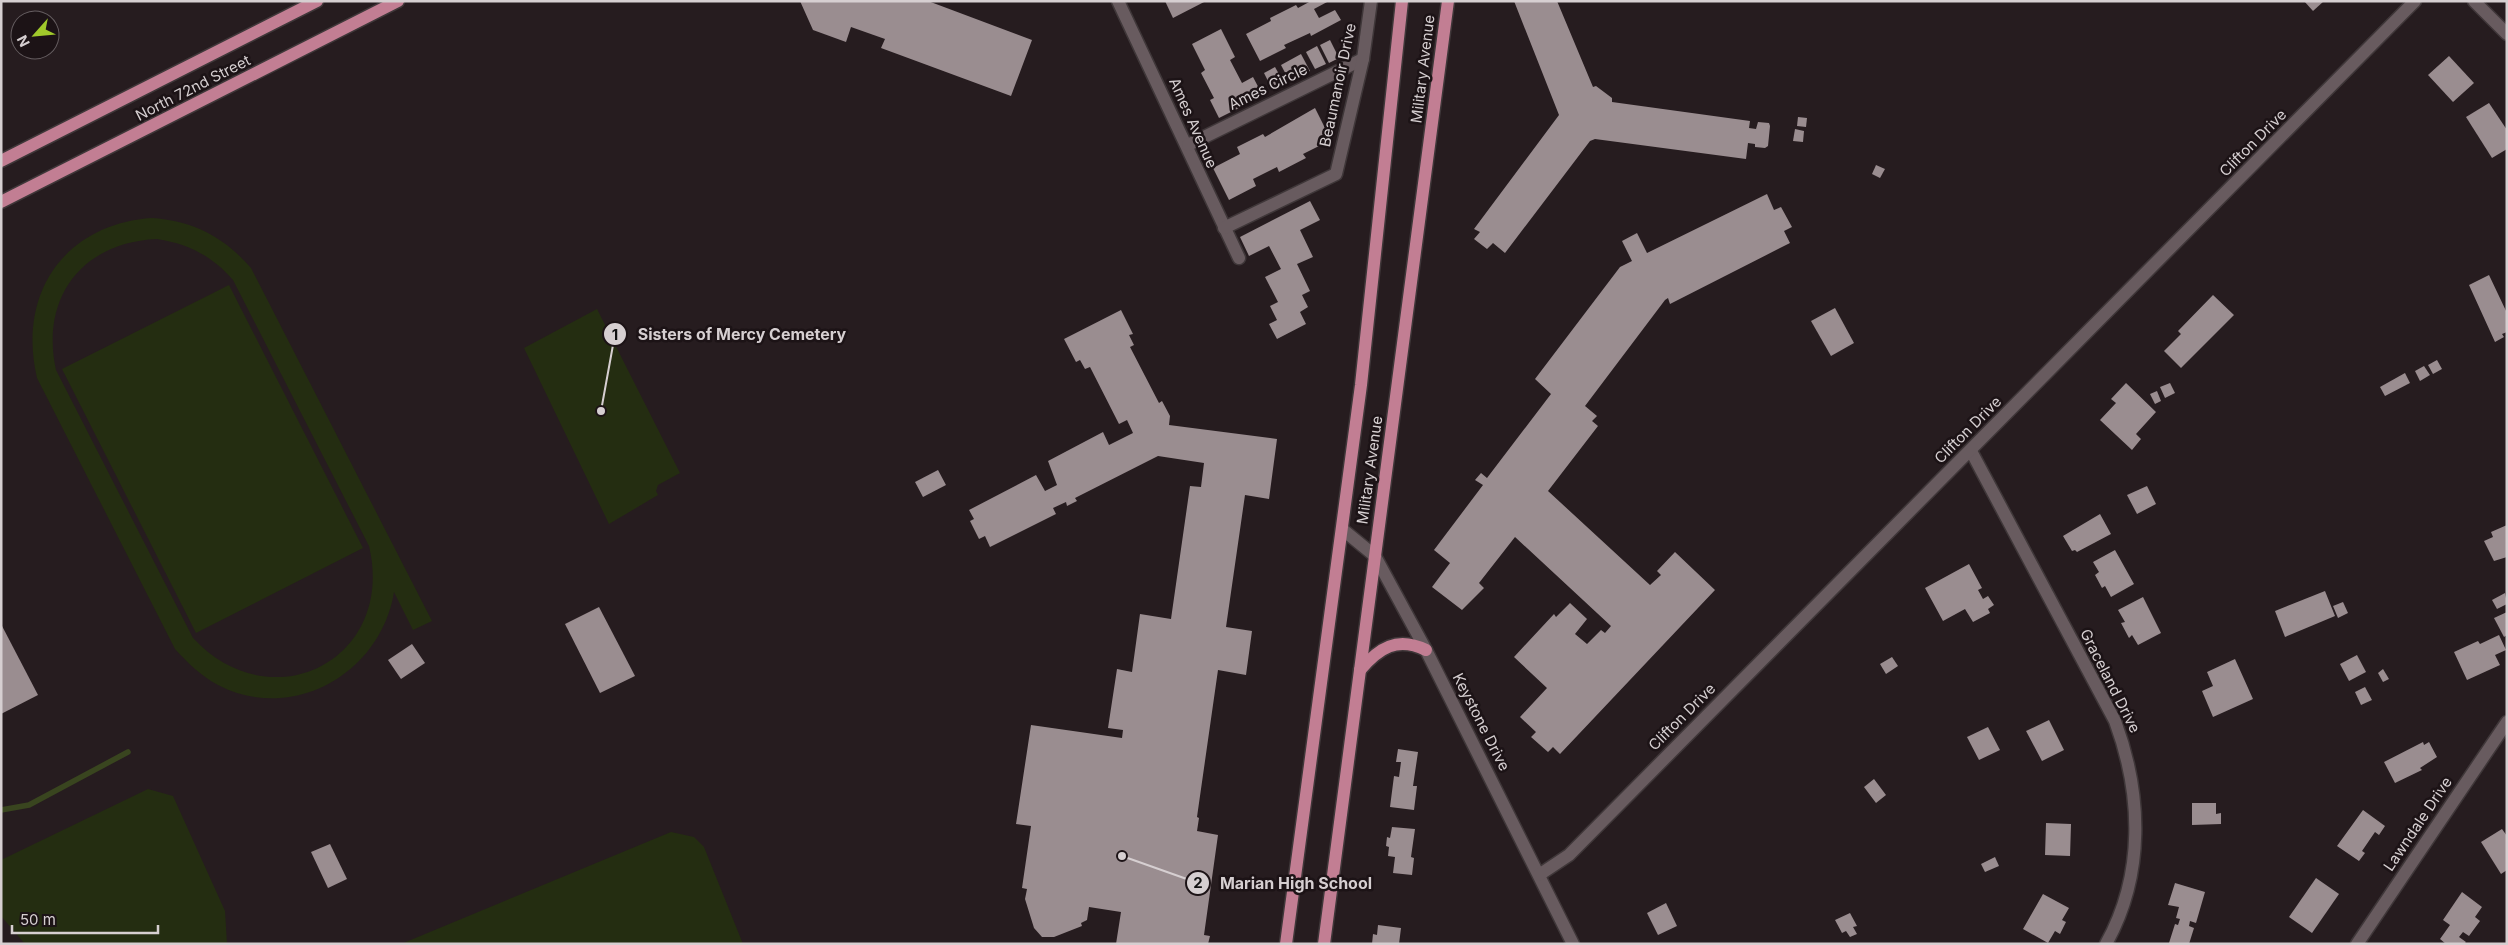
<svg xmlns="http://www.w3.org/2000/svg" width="2508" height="945" viewBox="0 0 2508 945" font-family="Inter,sans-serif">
  <rect width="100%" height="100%" fill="#261c1f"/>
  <g fill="#242d11" fill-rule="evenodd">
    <path d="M 152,218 C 194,221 224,237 251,268 L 432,621 L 413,630 L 394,592 C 381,673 293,724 218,685 C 201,676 188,663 175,649 L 37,378 C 17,293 65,224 152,218 ZM 157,239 C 189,244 212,256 233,280 L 369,546 C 396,659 272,723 193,638 L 56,370 C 40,297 83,242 157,239 Z"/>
    <polygon points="229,285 363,548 196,633 62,369"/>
    <polygon points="597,309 680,473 658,485 656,491 658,495 609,524 524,348"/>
    <polygon points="148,789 173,796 225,911 227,944 25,944 1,916 1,860"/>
    <polygon points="671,832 694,837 704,847 743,944 401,944"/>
  </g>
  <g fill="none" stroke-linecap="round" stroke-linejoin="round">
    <polyline stroke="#39451f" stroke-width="5.5" points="1,810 29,805 128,752"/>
  </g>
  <g fill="#9a8d90">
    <polygon points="800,1 928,1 1032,40 1011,96 881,48 885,39 851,27 846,42 813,30"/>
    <polygon points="1165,1 1206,1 1173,18"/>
    <polygon points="1311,1 1329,1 1314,9 1319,18 1335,10 1341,20 1311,36 1310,33 1284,45 1286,48 1260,61 1246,34 1271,21 1270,18 1296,5 1298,8"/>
    <polygon points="1514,1 1557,1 1593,87 1596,86 1612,98 1612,102 1750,121 1749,128 1756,129 1758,122 1769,123 1770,126 1768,146 1765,148 1755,147 1755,144 1748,143 1746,159 1595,139 1590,141 1505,253 1493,243 1487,249 1474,239 1480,232 1474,229 1559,115"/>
    <polygon points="2304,1 2324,1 2313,11"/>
    <polygon points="1221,29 1235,57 1230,60 1242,83 1253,77 1263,96 1219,118 1210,100 1214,98 1201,73 1205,70 1192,44"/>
    <polygon points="1330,40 1339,58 1329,63 1320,45"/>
    <polygon points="1317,46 1326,64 1315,69 1306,52"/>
    <polygon points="1301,54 1310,71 1290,82 1281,65"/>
    <polygon points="2449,56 2474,83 2453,102 2428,75"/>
    <polygon points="1275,67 1285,85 1273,91 1264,73"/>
    <polygon points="2489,103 2507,130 2507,149 2492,158 2466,117"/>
    <polygon points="1315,108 1331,140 1303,154 1306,158 1279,172 1277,167 1253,179 1256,186 1229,200 1213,168 1240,154 1237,147 1263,134 1265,137"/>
    <polygon points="1798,117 1807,118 1806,127 1797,126"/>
    <polygon points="1795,129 1804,131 1803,142 1793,141"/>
    <polygon points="1876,165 1885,169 1880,178 1872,174"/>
    <polygon points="1767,194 1774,210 1781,207 1792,227 1784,231 1790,243 1670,304 1668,298 1665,300 1585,406 1597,416 1592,421 1598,426 1548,491 1650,585 1661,575 1657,571 1675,552 1715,590 1560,754 1553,747 1548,752 1531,737 1536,732 1520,717 1547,688 1514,657 1554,614 1556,617 1570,603 1587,619 1575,634 1587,644 1601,630 1605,633 1611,626 1515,537 1479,583 1484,588 1462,610 1432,587 1450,563 1434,550 1483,485 1475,480 1481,473 1487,478 1551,394 1535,379 1620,267 1632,261 1622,241 1637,233 1647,253"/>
    <polygon points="1310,201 1320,220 1300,230 1313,257 1297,264 1310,291 1302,295 1308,307 1300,312 1306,324 1277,339 1269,324 1277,320 1270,306 1278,302 1265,277 1281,269 1269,246 1249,256 1240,237"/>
    <polygon points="2489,275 2507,313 2507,332 2502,334 2504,337 2495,342 2469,285"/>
    <polygon points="2213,295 2234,315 2181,368 2164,351 2181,334 2178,331"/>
    <polygon points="1835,308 1854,343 1831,356 1811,321"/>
    <polygon points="1121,310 1133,334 1129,335 1134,345 1130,347 1159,403 1162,401 1170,416 1169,425 1277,439 1269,499 1245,495 1226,627 1252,631 1246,675 1218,670 1197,817 1199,818 1197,831 1218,835 1204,935 1210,936 1208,944 1116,944 1121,912 1089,907 1087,920 1081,923 1082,926 1054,937 1042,937 1034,928 1025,899 1027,889 1022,888 1031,826 1016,824 1031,725 1122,738 1123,730 1108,728 1117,669 1132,672 1140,614 1171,619 1190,486 1201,487 1204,463 1158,456 1075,498 1077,501 1067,506 1066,502 1053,508 1056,514 990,547 985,536 979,539 970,521 974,519 969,510 1036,475 1045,491 1057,485 1048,461 1103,432 1109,445 1133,433 1127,420 1119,424 1090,367 1085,369 1080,360 1076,362 1064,339"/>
    <polygon points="2437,360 2442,369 2433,374 2428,365"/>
    <polygon points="2424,366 2430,375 2420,381 2415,371"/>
    <polygon points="2405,373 2410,383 2385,396 2380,387"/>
    <polygon points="2126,383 2156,412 2136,434 2141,439 2132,450 2100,420 2116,403 2111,399"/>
    <polygon points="2170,383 2175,393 2165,398 2160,387"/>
    <polygon points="2157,391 2161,401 2155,404 2150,394"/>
    <polygon points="938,470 946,485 923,497 915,482"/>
    <polygon points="2147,486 2156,504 2137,514 2127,495"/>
    <polygon points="2100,514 2111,534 2077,552 2075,550 2072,551 2063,536"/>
    <polygon points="2507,525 2507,557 2494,561 2484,541 2493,537 2491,532"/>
    <polygon points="2115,550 2134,584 2111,597 2105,586 2102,588 2095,575 2099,572 2093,562"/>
    <polygon points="1969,564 1982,588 1978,590 1983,599 1988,596 1994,605 1988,609 1990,613 1973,622 1965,609 1943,621 1925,588"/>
    <polygon points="2325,591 2335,616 2285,637 2275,611"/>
    <polygon points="2505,593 2507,604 2497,609 2492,600"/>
    <polygon points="2143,597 2161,633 2138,645 2132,635 2129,638 2121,623 2125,622 2118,610"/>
    <polygon points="2343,602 2348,613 2338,618 2333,606"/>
    <polygon points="599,607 635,676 600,693 565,624"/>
    <polygon points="2507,612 2507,635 2504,637 2494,618"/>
    <polygon points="1,624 38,695 1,714"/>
    <polygon points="2499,635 2506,650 2495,655 2500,665 2467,680 2454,652 2478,641 2480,644"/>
    <polygon points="412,644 425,663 401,679 388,660"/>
    <polygon points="2357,655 2366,672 2349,681 2340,664"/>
    <polygon points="1892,657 1898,666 1886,674 1880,664"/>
    <polygon points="2235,659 2253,699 2213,717 2202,691 2213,686 2207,672"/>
    <polygon points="2383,669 2389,679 2383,682 2378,673"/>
    <polygon points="2365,687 2372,700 2361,705 2355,692"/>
    <polygon points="2049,720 2064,750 2042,761 2026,731"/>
    <polygon points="1988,727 2000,750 1979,760 1967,737"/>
    <polygon points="2423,742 2424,745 2429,742 2437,757 2420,768 2422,770 2395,783 2384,762"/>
    <polygon points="1398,749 1418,752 1413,786 1417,786 1414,810 1390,807 1394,776 1399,777 1401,762 1396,762"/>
    <polygon points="1874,779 1886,795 1876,803 1864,787"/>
    <polygon points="2192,803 2216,803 2216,814 2221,813 2221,824 2192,825"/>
    <polygon points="2363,810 2385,826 2379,835 2375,832 2362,851 2365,853 2359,861 2337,846"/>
    <polygon points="2046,823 2071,824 2070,856 2045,855"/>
    <polygon points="1392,827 1415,829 1411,857 1414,858 1412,875 1393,873 1395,857 1388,856 1389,847 1386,846 1387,837 1390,838"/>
    <polygon points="2502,829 2507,836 2507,870 2501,874 2481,842"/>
    <polygon points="330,844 347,879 328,888 311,852"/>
    <polygon points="1995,857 1999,866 1985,872 1981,864"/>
    <polygon points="2316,878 2339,894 2312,933 2289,917"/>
    <polygon points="2175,883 2205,892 2196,923 2190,921 2189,926 2194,928 2189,944 2169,943 2175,924 2178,925 2180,919 2176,918 2179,907 2168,905"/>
    <polygon points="2462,892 2482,907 2475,917 2480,921 2469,936 2463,932 2459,937 2466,942 2464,944 2446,944 2440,939 2450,925 2443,920"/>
    <polygon points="2043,894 2069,908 2062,920 2066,922 2060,934 2055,931 2048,943 2023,929"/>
    <polygon points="1666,903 1677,926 1658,935 1647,913"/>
    <polygon points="1850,913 1857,926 1853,927 1857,934 1850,937 1846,931 1842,933 1835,920"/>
    <polygon points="1378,925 1401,928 1399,944 1372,944 1373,934 1377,935"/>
  </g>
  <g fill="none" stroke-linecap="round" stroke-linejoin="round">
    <g stroke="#3f3739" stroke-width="15">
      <g id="minor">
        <path d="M 1118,1 C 1159,87 1198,172 1239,258"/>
        <polyline points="2474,1 2507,34"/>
        <polyline points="1188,145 1363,59"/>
        <polyline points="1224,228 1336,174 1363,59 1371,1"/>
        <path d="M 1971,451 L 2115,721 C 2142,794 2145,874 2106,944"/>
        <polyline points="1342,529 1375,556 1426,650 1573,944"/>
        <polyline points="1539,875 1569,855 2415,1"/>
        <polyline points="2357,944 2507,722"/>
      </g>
    </g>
    <g stroke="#3f3739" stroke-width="15">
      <g id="primary">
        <polyline points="1,161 317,1"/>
        <polyline points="1,202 398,1"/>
        <path d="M 1360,670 C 1379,648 1397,636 1426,650"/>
        <polyline points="1286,944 1361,385 1402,1"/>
        <polyline points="1324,944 1448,1"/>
      </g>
    </g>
    <use href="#minor" stroke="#685b5f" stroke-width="12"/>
    <use href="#primary" stroke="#c27e93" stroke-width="12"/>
  </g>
  <g text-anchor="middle" stroke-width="5" stroke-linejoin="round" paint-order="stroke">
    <g font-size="15" fill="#d6cfd1" stroke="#1c1316">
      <text transform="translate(1423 69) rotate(-83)" y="5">Military Avenue</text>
      <text transform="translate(1338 85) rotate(-78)" y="5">Beaumanoir Drive</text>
      <text transform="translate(1268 87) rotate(-26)" y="5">Ames Circle</text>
      <text transform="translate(193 88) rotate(-27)" y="5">North 72nd Street</text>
      <text transform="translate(1193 123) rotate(66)" y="5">Ames Avenue</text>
      <text transform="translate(2253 143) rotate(-45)" y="5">Clifton Drive</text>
      <text transform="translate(1968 430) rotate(-45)" y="5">Clifton Drive</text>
      <text transform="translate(1370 470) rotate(-82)" y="5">Military Avenue</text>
      <text transform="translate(2110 681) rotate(63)" y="5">Graceland Drive</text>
      <text transform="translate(1682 717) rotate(-45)" y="5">Clifton Drive</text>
      <text transform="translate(1481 722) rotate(63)" y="5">Keystone Drive</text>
      <text transform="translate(2418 824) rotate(-56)" y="5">Lawndale Drive</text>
    </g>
  </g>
  <path fill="none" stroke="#d6cfd1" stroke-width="2" d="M601 411L615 334M1122 856L1198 883"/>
  <g fill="#d6cfd1" stroke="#1c1316" stroke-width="2">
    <circle cx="601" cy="411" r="5"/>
    <circle cx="1122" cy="856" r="5"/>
    <circle cx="615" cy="334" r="12"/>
    <circle cx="1198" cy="883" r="12"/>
  </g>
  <g font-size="15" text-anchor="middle" font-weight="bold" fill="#111">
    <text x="615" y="340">1</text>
    <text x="1198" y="888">2</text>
  </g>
  <g font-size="16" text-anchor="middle" font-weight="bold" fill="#d6cfd1" stroke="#1c1316" stroke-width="5" stroke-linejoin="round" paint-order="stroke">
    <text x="742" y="340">Sisters of Mercy Cemetery</text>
    <text x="1296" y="889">Marian High School</text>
  </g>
  <rect width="2508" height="945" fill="none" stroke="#d6cfd1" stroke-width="5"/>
  <g transform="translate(35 35) rotate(243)"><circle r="24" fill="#1c1316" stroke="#665e61"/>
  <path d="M0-4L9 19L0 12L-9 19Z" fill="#a0c92b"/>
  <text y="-8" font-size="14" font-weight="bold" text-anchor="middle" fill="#d6cfd1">N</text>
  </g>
  <path d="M12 925v8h146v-8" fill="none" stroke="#d6cfd1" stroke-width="2.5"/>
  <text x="20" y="925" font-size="15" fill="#d6cfd1" stroke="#1c1316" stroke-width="4" paint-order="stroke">50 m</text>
</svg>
